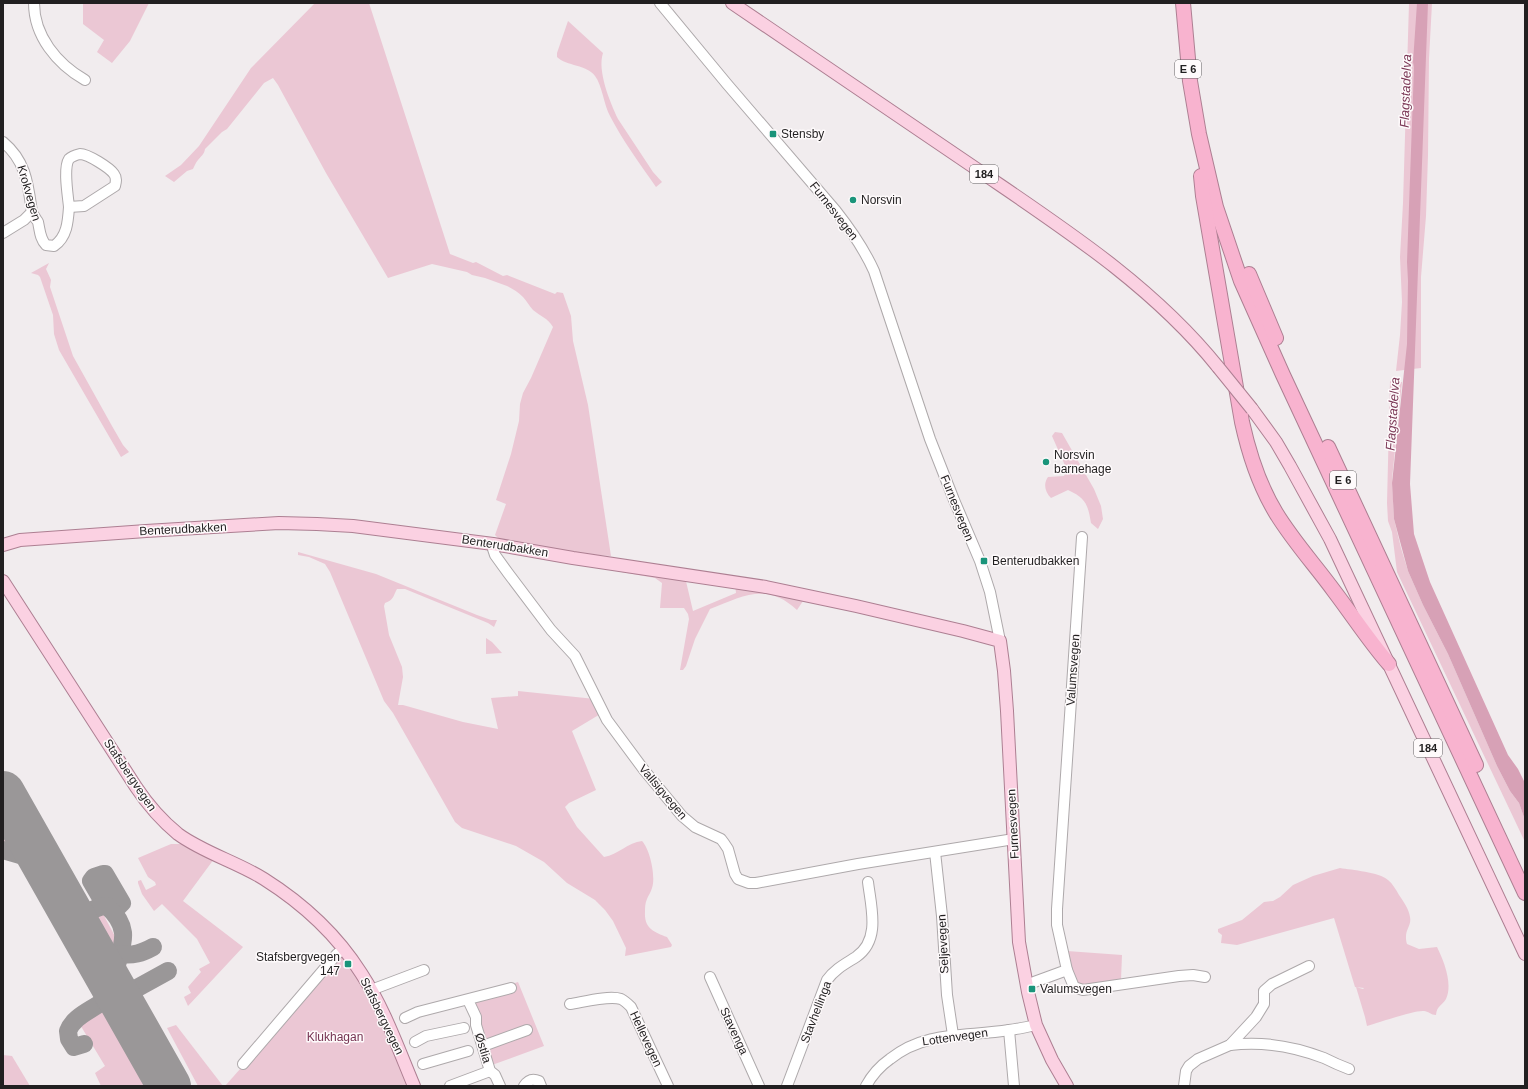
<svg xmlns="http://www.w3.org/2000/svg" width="1528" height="1089" viewBox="0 0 1528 1089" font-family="Helvetica,sans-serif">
  <rect width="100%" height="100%" fill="#f1ecee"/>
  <g fill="#ebc7d4">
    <polygon points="83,3 149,3 130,41 112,63 97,52 104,40 83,24"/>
    <path d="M 315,3 L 369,3 L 450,254 L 473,263 L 476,262 L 503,276 L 507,275 L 555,294 L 557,292 L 563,293 L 571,316 L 573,341 L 588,405 L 611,556 L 593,555 L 499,539 L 495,535 L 506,504 L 496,500 L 511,454 L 519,421 L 520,404 L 523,393 L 531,378 L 553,327 C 548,318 540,316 533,310 C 529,306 527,301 523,297 C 518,292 513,289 507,286 L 485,278 L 472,275 L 467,272 L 432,264 L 388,278 L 326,173 L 278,85 L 273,78 L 264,83 L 227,129 L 222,132 L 205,149 C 204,155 201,156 198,160 C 196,162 194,167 193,169 L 187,171 L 174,182 L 165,176 L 181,165 L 199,146 L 251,68 Z"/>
    <polygon points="1409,3 1432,3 1429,59 1428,155 1426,216 1421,277 1421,368 1396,371 1400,335 1402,302 1400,257 1403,203"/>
    <path d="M 568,21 L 603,53 C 597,71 610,102 618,119 L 653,172 L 662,182 L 656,187 C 640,164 623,141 610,116 C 604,105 602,85 595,76 C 588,65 566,66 557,57 L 557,53 Z"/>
    <polygon points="49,263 46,269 51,280 50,287 73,356 112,426 123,445 129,452 121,457 59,350 54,334 53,315 40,277 38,275 31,273"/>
    <polygon points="1390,381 1402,382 1392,479 1394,519 1401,548 1408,571 1423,605 1448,654 1497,766 1510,791 1519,803 1525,820 1525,842 1397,572 1392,532 1388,521 1387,503"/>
    <path d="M 1055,432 L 1062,433 L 1094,489 L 1101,506 L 1103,519 L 1098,529 L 1091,523 C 1088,505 1086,498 1068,490 L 1051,498 C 1045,492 1043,484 1048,477 L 1064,476 L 1067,470 L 1052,436 Z"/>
    <path d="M 298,552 L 376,574 L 477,615 L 491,620 L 497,620 L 494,627 L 488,623 L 405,589 L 397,589 C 393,596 394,600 385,603 L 384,606 L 389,635 L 402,667 L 403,677 L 398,705 L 403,705 L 463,722 L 498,729 L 491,698 L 518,696 L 518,691 L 595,699 L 602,713 L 572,731 L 596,790 L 569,803 L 565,807 L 577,827 L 604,857 C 618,855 628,842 642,841 C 650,849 656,877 652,888 C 651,892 648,896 647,899 C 645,903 645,908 645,912 C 644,928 654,932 667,937 L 672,945 L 671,947 L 625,956 L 626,948 L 613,921 L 605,910 L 595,900 L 567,883 L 544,862 L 516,846 L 462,828 L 455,822 L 393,713 L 384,701 L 330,572 L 325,564 L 309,557 L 298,555 Z"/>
    <path d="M 621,568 L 685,577 L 693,611 L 736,593 L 735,584 L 805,598 L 797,610 C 767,582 743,596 710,609 L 695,639 L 686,666 L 683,670 L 680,670 L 689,619 L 688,614 L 684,608 L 660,608 L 662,583 L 655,578 L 621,572 Z"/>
    <polygon points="486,638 492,642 502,653 486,654"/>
    <polygon points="3,802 32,855 3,847"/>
    <polygon points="171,844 186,844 214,859 183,901 243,947 188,1006 184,997 191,993 188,987 201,972 199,969 210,963 197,939 162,904 154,911 142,894 138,883 138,881 141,880 146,890 156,885 155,882 148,877 138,858"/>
    <path d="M 1340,868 C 1352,870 1379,872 1388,880 C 1393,884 1396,890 1399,895 C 1403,901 1409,909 1410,917 C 1412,927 1403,930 1407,944 L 1419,949 L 1437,947 C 1444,961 1453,984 1446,999 C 1442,1006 1437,1005 1436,1015 C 1431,1015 1428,1011 1424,1011 C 1414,1010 1378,1023 1367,1026 L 1365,1017 L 1356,987 L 1363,989 L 1364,988 L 1355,987 L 1334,918 L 1237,945 L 1221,943 L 1222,935 L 1218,932 L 1218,929 L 1242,920 L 1264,902 L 1273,901 L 1280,897 L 1293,885 L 1313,876 Z"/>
    <polygon points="102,912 117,940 119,946 113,968 109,971 83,924"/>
    <polygon points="1067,951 1122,955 1121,980 1080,985 1075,980"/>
    <polygon points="341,955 372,997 410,1086 225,1086"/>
    <polygon points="518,982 544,1046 492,1065 470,999"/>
    <polygon points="101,1008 145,1086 101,1086 95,1073 105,1066 79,1023 82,1019"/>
    <polygon points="176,1025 223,1086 198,1086 167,1028"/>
    <polygon points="3,1055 12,1056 30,1086 3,1086"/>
  </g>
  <polygon fill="#d7a1b6" points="1417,3 1428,3 1410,484 1414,534 1430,582 1508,755 1518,769 1525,783 1525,820 1519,803 1510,791 1497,766 1448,654 1423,605 1408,571 1394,519 1392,483 1407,344 1408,281 1407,262 1414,67 1413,62"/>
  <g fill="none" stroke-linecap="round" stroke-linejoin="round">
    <g stroke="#9a9798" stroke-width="18">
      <polyline points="3,850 41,861"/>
      <polyline points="99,906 102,903 102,900 91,881 94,877 103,874 105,874 122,903 118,907"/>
      <path d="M 72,916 C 84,920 93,905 107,906 C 140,936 112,954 114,989 C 102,1009 76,1011 68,1031 L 69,1039 L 74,1047 L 84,1044"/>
      <path d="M 120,954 C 133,956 142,953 153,947"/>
      <polyline points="104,1001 119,998 168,971"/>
    </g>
    <polyline stroke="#9a9798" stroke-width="44" points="3,793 169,1086"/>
    <g stroke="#aea9ab" stroke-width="12">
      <g id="minor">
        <path d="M 34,3 C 34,36 57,64 85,80"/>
        <path d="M 660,3 L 727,84 L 836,211 C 851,230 864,249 874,271 L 930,439 L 954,500 L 980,561 L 990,592 L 1000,641"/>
        <path d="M 3,142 C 26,161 28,184 32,212 C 33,215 36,219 38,222 C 40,231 40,239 46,245 L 54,246 C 67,237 68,222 69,207"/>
        <path d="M 80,154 C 88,154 110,168 114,174 C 117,178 116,182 115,186 L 84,206 L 69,207 C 68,196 63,168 69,159 C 72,156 76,155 80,154 Z"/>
        <polyline points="3,233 24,220 32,212"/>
        <polyline points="493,544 493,549 495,555 508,573 551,630 575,656 607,720 644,770 682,816 695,827 721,839 724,843 728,849 735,874 738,879 749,883 756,883 858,864 1014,839"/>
        <polyline points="935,852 942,916 947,995 953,1035"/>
        <polyline points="1067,970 1074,987 1083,990 1179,976 1193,975 1205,977"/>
        <polyline points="710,977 759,1086"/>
        <polyline points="1026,985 1067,970 1057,925 1057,909 1082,537"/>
        <polyline points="371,990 424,970"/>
        <polyline points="468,1000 476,1017 476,1025 490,1071 495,1075 500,1086"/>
        <path d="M 570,1004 C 583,1002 609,995 621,999 C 625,1001 628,1004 631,1007 L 668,1086"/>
        <polyline points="405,1018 418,1012 511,988"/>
        <polyline points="1009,1030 1014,1086"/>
        <polyline points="415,1042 426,1036 464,1028"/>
        <path d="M 1230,1045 C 1263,1041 1293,1046 1324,1058 C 1332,1062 1341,1066 1349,1069"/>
        <polyline points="483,1046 527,1030"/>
        <polyline points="243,1064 337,954 343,949"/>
        <polyline points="423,1064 468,1051"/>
        <polyline points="450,1086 490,1071"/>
        <path d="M 524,1086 C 528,1080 532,1078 539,1081 L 541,1086"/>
        <path d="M 787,1086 L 827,980 C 835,969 845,964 856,957 C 881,940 871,907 868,882"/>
        <path d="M 866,1086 C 872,1075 880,1066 890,1059 C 926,1030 967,1037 1009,1030 C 1018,1029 1027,1027 1036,1025"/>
        <polyline points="1184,1086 1186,1071 1189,1066 1198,1059 1230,1045 1256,1017 1264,1004 1264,991 1272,984 1309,966"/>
      </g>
    </g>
    <g stroke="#ad7f92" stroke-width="14">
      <g id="major">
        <path d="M 732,3 C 814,59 896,114 978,170 C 1063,228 1153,286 1218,367"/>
        <polyline points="1252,409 1276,442 1290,466 1330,539 1525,954"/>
        <polyline points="3,545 20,540 146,531 279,523 317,524 353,526 493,544 573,558 766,587 856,606 963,631 1000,641 1004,671 1007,711 1019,942 1028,992 1036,1025 1052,1060 1067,1086"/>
        <path d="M 3,581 L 136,787 C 148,805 161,820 178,834 C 204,853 237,862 264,879 C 302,903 337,935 361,973 C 384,1008 398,1048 414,1086"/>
      </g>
    </g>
    <g stroke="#ad7f92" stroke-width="16">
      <g id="highway">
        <polyline points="1183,3 1190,81 1199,134 1216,207 1241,281 1283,375 1525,893"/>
        <path d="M 1201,176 L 1203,196 L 1242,422 C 1249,454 1259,485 1276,513 C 1293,541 1315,565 1334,591 C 1353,616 1369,641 1389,664"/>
        <polyline points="1249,274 1276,338"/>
        <polyline points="1328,447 1476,765"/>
      </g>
    </g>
    <use href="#minor" stroke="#fff" stroke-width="10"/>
    <use href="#major" stroke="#fbd1e2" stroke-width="12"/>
    <use href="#highway" stroke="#f8b3cf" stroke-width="14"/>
    <g stroke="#ad7f92" stroke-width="14" stroke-linecap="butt">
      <polyline id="major-bridge" points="1218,367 1252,409"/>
    </g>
    <use href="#major-bridge" stroke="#fbd1e2" stroke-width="12"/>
  </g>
  <g fill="#1a947a" stroke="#fefafb" stroke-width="1.5">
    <rect x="769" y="130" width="8" height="8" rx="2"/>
    <circle cx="853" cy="200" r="4"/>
    <circle cx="1046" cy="462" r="4"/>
    <rect x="980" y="557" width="8" height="8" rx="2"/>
    <rect x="344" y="960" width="8" height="8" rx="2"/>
    <rect x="1028" y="985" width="8" height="8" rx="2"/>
  </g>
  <g text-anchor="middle" stroke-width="3" stroke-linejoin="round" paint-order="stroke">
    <g fill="#fefafb" stroke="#636162" stroke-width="1">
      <rect x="1175" y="60" width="26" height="18" rx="3"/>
      <rect x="970" y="165" width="28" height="18" rx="3"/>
      <rect x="1330" y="471" width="26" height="18" rx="3"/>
      <rect x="1414" y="739" width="28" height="18" rx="3"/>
    </g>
    <g font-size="11" font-weight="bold" fill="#211f20">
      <text x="1188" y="73">E 6</text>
      <text x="984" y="178">184</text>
      <text x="1343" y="484">E 6</text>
      <text x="1428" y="752">184</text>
    </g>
    <g font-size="12" fill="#211f20" stroke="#fefafb" text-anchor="start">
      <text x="781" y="138">Stensby</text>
      <text x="861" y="204">Norsvin</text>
      <text x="1054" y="459">Norsvin<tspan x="1054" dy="14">barnehage</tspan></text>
      <text x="992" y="565">Benterudbakken</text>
      <text x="340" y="961" text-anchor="end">Stafsbergvegen<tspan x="340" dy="14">147</tspan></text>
      <text x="1040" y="993">Valumsvegen</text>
    </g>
    <g font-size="12" fill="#211f20" stroke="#fefafb">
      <text transform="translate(29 193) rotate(74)" y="4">Krokvegen</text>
      <text transform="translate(834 211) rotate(52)" y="4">Furnesvegen</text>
      <text transform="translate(957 508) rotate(68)" y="4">Furnesvegen</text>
      <text transform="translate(183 529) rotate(-3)" y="4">Benterudbakken</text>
      <text transform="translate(505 546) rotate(9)" y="4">Benterudbakken</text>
      <text transform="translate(1073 670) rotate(-86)" y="4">Valumsvegen</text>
      <text transform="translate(130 775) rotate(56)" y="4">Stafsbergvegen</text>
      <text transform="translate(663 792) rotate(50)" y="4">Vallsigvegen</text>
      <text transform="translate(1013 824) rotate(-93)" y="4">Furnesvegen</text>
      <text transform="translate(943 944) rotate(-93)" y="4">Seljevegen</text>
      <text transform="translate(816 1012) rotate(-69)" y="4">Stavhellinga</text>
      <text transform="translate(382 1016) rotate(64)" y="4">Stafsbergvegen</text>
      <text transform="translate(734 1031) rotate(65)" y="4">Stavenga</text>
      <text transform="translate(955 1037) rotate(-8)" y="4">Lottenvegen</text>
      <text transform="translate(646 1039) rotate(65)" y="4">Hellevegen</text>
      <text transform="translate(483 1048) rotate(73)" y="4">Østlia</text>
    </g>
    <g font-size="12" fill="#763452" stroke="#fefafb">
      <text x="335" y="1041">Klukhagan</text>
    </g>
    <g font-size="13" font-style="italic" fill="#7b3856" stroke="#fefafb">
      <text transform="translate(1405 91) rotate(-88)" y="5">Flagstadelva</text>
      <text transform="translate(1392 414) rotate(-86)" y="5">Flagstadelva</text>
    </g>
  </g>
  <rect width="1528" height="1089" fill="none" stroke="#211f20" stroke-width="8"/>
</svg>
